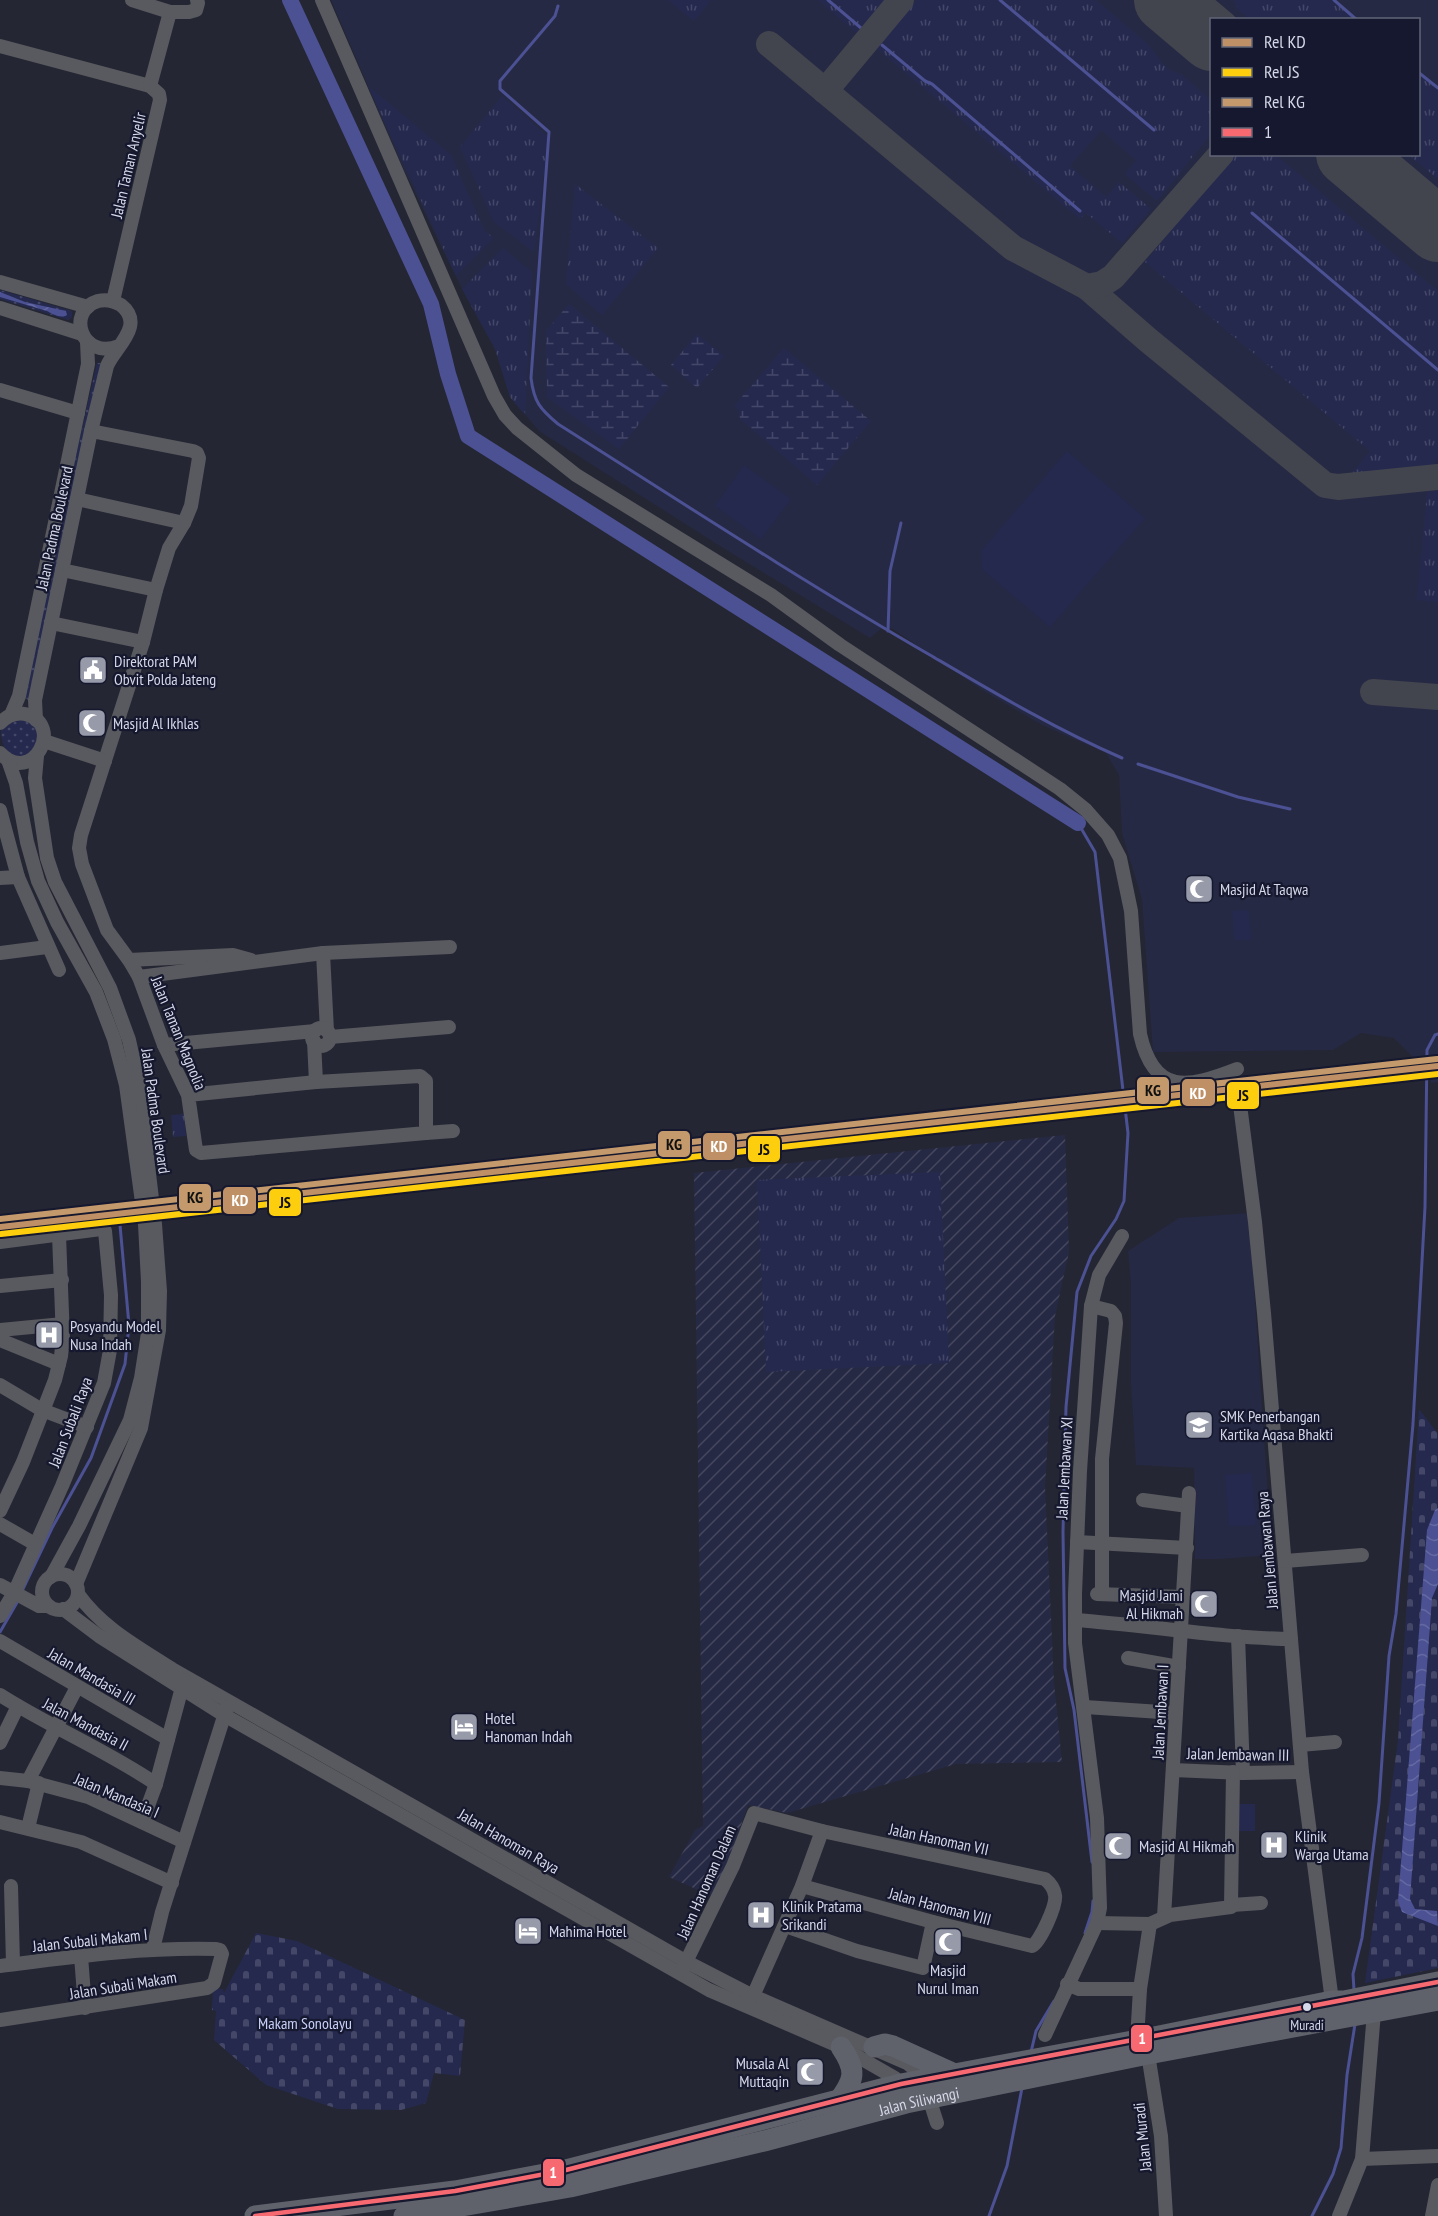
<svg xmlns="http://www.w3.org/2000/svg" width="1438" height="2216" viewBox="0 0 1438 2216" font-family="'PT Sans Narrow',sans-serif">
  <defs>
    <pattern id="industrial-furrows" width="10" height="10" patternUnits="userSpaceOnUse" patternTransform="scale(1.5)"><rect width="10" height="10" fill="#262944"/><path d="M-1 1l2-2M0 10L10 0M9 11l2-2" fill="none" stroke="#45475f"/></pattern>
    <pattern id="grass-tufts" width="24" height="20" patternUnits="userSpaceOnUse" patternTransform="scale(1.5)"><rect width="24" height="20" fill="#25294e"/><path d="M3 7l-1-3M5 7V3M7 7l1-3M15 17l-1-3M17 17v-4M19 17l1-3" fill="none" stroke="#444768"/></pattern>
    <pattern id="wetland-marsh" width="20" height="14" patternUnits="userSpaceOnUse" patternTransform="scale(1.5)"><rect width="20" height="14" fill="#25294e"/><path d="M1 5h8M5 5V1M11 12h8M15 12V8" fill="none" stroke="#444768"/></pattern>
    <pattern id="cemetery-stones" width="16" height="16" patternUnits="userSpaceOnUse" patternTransform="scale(1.5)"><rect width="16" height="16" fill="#25294e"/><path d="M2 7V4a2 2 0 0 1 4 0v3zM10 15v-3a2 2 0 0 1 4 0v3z" fill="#444768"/></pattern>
    <pattern id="garden-dots" width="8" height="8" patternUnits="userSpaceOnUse" patternTransform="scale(1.5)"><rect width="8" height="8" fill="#25294e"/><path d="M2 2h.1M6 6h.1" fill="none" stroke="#444768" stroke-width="1.8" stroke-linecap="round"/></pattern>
    <pattern id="water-waves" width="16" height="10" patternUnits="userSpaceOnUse" patternTransform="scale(1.5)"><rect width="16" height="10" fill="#4b5193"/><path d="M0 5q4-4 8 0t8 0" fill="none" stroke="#6469a2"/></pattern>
  </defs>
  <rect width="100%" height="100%" fill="#242633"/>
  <g fill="#262944" fill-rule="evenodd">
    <path d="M 331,0 L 1438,0 L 1438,1082 L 1431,1083 L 1431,1061 L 1418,1062 L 1394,1038 L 1361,1033 L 1333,1050 L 1153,1052 L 1142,900 L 1122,833 L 1119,775 L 1106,753 L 1042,725 L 982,690 L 893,629 L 882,628 L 870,638 L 720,546 L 539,431 L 510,397 L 495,349 L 459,283 L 403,168 ZM 1212,20 L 1418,20 L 1418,154 L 1212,154 Z"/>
    <polygon points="1249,1213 1272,1555 1220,1559 1195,1559 1194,1468 1136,1465 1131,1384 1131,1284 1128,1251 1179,1218"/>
  </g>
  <polygon fill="url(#industrial-furrows)" points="1065,1135 1069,1252 1055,1316 1045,1487 1054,1682 1062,1762 956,1764 787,1813 748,1805 716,1898 669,1877 695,1830 703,1826 694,1173"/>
  <g fill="url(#grass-tufts)">
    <polygon points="668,0 711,0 694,21"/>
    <polygon points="818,0 888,0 859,35"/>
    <polygon points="916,0 1096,0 1149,45 1162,63 1170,70 1181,74 1211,100 1211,134 1157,201 1125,174 1136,160 1101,130 1070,166 1106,197 1119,182 1151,209 1122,243 1086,213 1080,219 876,48"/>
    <polygon points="1234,0 1334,0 1357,19 1250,19 1238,10"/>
    <polygon points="1419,71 1438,87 1438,179 1409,155 1418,154"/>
    <polygon points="368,86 451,155 484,230 494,238 456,276"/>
    <polygon points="502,96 548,137 534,252 494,222 460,147"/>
    <polygon points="1235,154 1276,155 1438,291 1438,458 1431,467 1350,476 1370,451 1145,262"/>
    <polygon points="575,184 658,248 602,315 566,284"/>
    <polygon points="503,248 532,272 525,415 510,397 495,349 462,289"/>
    <polygon points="1438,490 1438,602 1417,600 1427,492"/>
    <polygon points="184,1114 186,1136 173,1137 171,1115"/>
    <polygon points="940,1172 949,1363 766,1372 757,1180"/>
  </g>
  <g fill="url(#wetland-marsh)">
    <polygon points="569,304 669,387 619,449 547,397 546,331"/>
    <polygon points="697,334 724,356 697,388 671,365"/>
    <polygon points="784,348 871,421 817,485 740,419 739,411 734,406"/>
  </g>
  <g fill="url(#cemetery-stones)">
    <polygon points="1419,1409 1438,1434 1438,1968 1365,1983 1398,1740"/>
    <polygon points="256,1933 297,1941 465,2020 460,2076 434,2073 426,2103 401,2110 338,2109 266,2085 214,2040 216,2011 212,2010 213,1989 223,1989 224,1993"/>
  </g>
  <g fill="url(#garden-dots)">
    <polygon points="0,290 72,311 72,317 68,320 0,299"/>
    <polygon points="97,363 101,363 28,700 25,697 62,517"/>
    <path d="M 13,719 L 32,721 L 38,733 L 36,747 C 33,750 29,754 25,756 C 9,763 0,743 1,729 Z"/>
  </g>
  <g fill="#25294e">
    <polygon points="1067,451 1145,518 1050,627 982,569 981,551"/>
    <polygon points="744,465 791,499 761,539 715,506"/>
    <polygon points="1249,910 1251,940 1234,940 1232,911"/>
    <polygon points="1252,1473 1256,1525 1229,1526 1225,1475"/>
    <rect x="1237" y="1804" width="18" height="27"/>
  </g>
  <g fill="url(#water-waves)">
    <path d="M 0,292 L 25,302 L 66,311 L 67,315 C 61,319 52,314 47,311 L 0,297 Z"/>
    <polygon points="1438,1508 1438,1584 1432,1598 1410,1899 1415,1909 1437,1911 1438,1926 1402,1912 1398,1901 1427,1530 1435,1510"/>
  </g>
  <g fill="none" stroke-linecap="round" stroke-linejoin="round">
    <g stroke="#4b5193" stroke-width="3">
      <polyline points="828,0 861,28"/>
      <polyline points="1000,0 1154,130"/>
      <polyline points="1334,0 1357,20"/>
      <path d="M 558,6 L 555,16 L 500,81 L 500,89 L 549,132 L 531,378 C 534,402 540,409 558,424 C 681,502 804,582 930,655 C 993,692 1055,729 1122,758"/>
      <polyline points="882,45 925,81 932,84 1080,211"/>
      <polyline points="1418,72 1438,88"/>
      <polyline points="1252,213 1438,370"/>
      <polyline points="888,631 890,571 901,523"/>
      <polyline points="1138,764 1238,797 1290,809"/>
      <polyline points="1078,823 1095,852 1128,1133 1124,1201 1116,1219 1091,1256 1077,1292 1066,1407 1063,1532 1065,1668 1074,1710 1092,1862"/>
      <polyline points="21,1593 52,1528 91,1458 125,1364 129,1325 120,1225"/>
      <polyline points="0,1632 19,1599"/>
      <polyline points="1085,1933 1092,1912 1093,1901"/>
      <polyline points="1354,1990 1353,1974 1362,1938 1379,1803 1389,1656 1396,1614 1413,1424 1425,1207 1427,1050 1435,1035 1438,1034"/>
      <polyline points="1031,2052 1036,2031 1054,2001"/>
      <polyline points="989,2216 1007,2166 1022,2088"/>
      <polyline points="1312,2216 1333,2174 1341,2148 1347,2075 1355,2024"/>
    </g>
    <polyline stroke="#4b5193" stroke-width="16" points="290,0 431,304 448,374 468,436 1078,823"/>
    <g stroke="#42444e" stroke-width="26">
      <polyline points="769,44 1013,248 1087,287 1148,340 1325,485 1338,487 1438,477"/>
      <polyline points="825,91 901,0"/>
      <polyline points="1087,287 1102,284 1113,277 1221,154"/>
      <polyline points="1373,692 1438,697"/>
    </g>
    <g stroke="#42444e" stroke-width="64">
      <polyline points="1166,0 1212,39"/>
      <polyline points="1348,154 1438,230"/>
    </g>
    <g stroke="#595a5f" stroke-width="14">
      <polyline points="132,0 170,12"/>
      <path d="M 322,0 L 494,396 L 505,415 L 517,428 L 576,475 L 771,595 L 840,645 L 1060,789 L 1086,810 L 1108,835 L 1120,858 L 1131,911 L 1140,1034 C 1154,1096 1188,1088 1237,1069"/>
      <polyline points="0,46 150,86 159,94 160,100 113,301"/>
      <polyline points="150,86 170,12 189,12 196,10 198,3 197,0"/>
      <polyline points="0,282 88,307"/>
      <polyline points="0,308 82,334"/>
      <polyline points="0,390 78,413"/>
      <polyline points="91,431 193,451 197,453 199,458 191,506 184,523 169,548 156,590 143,642 81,835 79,848 82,864 107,930 129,960 139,977 164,1045 188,1095 196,1150 201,1153 426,1133 426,1081 420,1076 316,1082 188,1095"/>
      <polyline points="77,499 184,523"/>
      <polyline points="62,570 156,590"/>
      <polyline points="51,623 143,642"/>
      <polyline points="11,715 19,696 88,364 87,342"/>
      <path d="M 36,720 L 35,700 L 91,431 L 107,366 C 115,347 146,325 121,305 C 114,301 106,299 98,301 C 65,311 82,361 119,346"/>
      <path d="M 0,723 C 7,716 15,712 25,714 C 66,724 32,787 0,753"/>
      <polyline points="44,741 105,761"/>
      <polyline points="37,756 35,778 47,858 55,882 110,988 129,1040 138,1081 155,1224 160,1291 159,1330 141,1428 76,1584"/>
      <polyline points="8,760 16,783 27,842 38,881 57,922 96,992 114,1039 126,1085 145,1224 148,1282 148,1333 141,1378 130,1420 79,1526 51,1577"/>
      <polyline points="0,810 18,877 59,970"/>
      <polyline points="0,878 18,877"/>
      <polyline points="0,953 47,947"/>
      <polyline points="323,953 327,1031"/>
      <polyline points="129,960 233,955 251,960"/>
      <polyline points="139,977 323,953 450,947"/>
      <circle cx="321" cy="1037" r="9"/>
      <polyline points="330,1037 449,1027"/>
      <polyline points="314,1041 316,1082"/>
      <polyline points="164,1045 315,1031"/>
      <polyline points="1239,1097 1255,1222 1264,1313 1302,1772 1332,2001"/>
      <polyline points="426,1133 453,1131"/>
      <polyline points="0,1242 101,1229 105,1231 111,1295 110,1350 104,1383 62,1486 14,1593 0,1616"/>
      <polyline points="0,1286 62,1280"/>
      <polyline points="1091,1306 1111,1311 1115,1316 1116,1323 1102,1459 1102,1594"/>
      <polyline points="0,1330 63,1324"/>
      <polyline points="0,1340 59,1364"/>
      <polyline points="0,1385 42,1410 87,1427"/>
      <polyline points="1143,1500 1188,1506"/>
      <polyline points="0,1511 23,1462 55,1380 61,1356 63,1339 59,1235"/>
      <polyline points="0,1524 35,1544"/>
      <polyline points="1077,1542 1187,1548"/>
      <polyline points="1285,1561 1362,1555"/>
      <circle cx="60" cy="1592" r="18"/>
      <polyline points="0,1585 39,1606 49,1606"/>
      <path d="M 78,1594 C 102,1628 138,1647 172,1669 L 687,1962 L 753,1996 L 907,2063 C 925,2075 930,2103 937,2123"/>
      <polyline points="1097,1594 1183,1597"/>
      <polyline points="63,1609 99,1636 224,1715 709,1990 841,2047 895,2078 902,2089"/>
      <path d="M 1075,1620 C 1147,1625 1219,1638 1291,1639"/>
      <polyline points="1238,1636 1243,1773"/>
      <polyline points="0,1641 168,1739"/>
      <polyline points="1128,1658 1179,1667"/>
      <path d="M 0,1695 C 50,1727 106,1750 156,1784"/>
      <polyline points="1085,1707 1176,1713"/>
      <polyline points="0,1743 18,1706"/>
      <polyline points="1300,1745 1335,1742"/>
      <polyline points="1173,1770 1243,1773 1302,1772"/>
      <polyline points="0,1778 28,1781 88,1797 184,1842"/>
      <polyline points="28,1781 77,1687"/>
      <polyline points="0,1822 81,1842 172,1883"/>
      <polyline points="142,1822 156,1784 184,1680"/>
      <polyline points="28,1828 39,1783"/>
      <polyline points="11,1886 13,1964"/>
      <polyline points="1232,1905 1261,1903"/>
      <polyline points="1164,1917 1189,1493"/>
      <polyline points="1097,1923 1150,1924 1170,1915 1231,1907 1233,1772"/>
      <polyline points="785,1926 857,1951 923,1968 933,1922"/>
      <polyline points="153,1949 162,1912 227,1707"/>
      <polyline points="81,1956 85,2008"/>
      <path d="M 0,1966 C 72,1957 143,1947 216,1949 L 220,1950 L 222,1954 L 214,1983 L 207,1988 L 0,2020"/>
      <path d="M 682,1970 L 733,1866 L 754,1813 L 822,1831 L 1045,1879 C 1050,1883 1054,1889 1055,1895 C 1057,1905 1040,1942 1032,1946 L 933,1922 L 802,1886"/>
      <polyline points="1067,1984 1079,1989 1140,1989"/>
      <polyline points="753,1996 802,1886 822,1831"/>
      <polyline points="1045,2035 1097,1923 1100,1908 1097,1818 1075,1643 1075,1594 1080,1471 1091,1306 1099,1275 1122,1236"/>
      <polyline points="1137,2040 1140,1989 1150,1924"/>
      <polyline points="1148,2054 1161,2136 1166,2216"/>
      <polyline points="1362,2159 1438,2156"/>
      <polyline points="1339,2216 1362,2159 1374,2012"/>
      <polyline points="1432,2216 1438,2185"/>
    </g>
    <g stroke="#60626b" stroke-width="21">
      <polyline points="874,2047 885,2044 893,2046 957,2075"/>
      <path d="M 838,2102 C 855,2079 857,2071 841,2047"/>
      <polyline points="255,2216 455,2191 566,2170 901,2084 1149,2038 1332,2001 1344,2001 1438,1982"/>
      <path id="s1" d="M 404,2216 L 570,2187 L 764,2141 L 906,2103 L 1148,2054 L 1438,2000"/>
    </g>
    <g stroke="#15182e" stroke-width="9">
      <polyline id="bus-1" points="255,2216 455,2191 566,2170 901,2084 1438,1982"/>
    </g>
    <use href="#bus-1" stroke="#f76970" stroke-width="4.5"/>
    <g stroke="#15182e" stroke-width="10">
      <polyline id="rail-1" points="0,1227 1438,1066"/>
    </g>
    <g stroke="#15182e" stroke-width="10">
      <polyline id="rail-2" points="1,1234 1438,1074"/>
    </g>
    <g stroke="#15182e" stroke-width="10">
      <polyline id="rail-3" points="0,1219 1437,1059"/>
    </g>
    <use href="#rail-1" stroke="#bf9065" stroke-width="6"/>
    <use href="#rail-2" stroke="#fcce0d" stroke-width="6"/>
    <use href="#rail-3" stroke="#c49a6c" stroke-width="6"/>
  </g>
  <defs>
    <g id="civic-square" transform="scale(1.5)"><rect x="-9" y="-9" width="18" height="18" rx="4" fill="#979aa9" stroke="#15182e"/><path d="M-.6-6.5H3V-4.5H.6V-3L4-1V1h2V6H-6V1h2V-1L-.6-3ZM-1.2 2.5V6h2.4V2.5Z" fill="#fff"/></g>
    <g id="mosque-square" transform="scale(1.5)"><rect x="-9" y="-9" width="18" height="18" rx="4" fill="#979aa9" stroke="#15182e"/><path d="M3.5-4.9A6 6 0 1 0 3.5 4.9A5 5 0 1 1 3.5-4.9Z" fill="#fff"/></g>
    <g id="hospital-square" transform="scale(1.5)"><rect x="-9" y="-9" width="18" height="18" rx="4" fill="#979aa9" stroke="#15182e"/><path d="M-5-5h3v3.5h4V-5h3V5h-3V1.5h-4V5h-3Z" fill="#fff"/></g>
    <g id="school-square" transform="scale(1.5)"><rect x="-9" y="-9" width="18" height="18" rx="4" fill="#979aa9" stroke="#15182e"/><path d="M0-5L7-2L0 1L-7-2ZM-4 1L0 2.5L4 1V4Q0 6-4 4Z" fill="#fff"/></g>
    <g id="hotel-square" transform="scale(1.5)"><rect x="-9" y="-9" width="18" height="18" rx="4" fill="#979aa9" stroke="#15182e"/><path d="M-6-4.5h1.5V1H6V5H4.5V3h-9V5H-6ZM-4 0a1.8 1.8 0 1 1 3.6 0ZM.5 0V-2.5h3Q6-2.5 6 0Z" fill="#fff"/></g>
  </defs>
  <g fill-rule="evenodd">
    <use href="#civic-square" x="93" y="670"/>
    <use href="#mosque-square" x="92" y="723"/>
    <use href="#mosque-square" x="1199" y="889"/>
    <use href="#hospital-square" x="49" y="1335"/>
    <use href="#school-square" x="1199" y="1425"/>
    <use href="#mosque-square" x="1204" y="1604"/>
    <use href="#hotel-square" x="464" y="1727"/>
    <use href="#hospital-square" x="1274" y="1845"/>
    <use href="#mosque-square" x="1118" y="1846"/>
    <use href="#hospital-square" x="761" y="1915"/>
    <use href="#hotel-square" x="528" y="1931"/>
    <use href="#mosque-square" x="948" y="1942"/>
    <use href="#mosque-square" x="810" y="2072"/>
  </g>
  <circle fill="#d5d8e8" stroke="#15182e" stroke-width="2" cx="1307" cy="2007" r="5"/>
  <g text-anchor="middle" stroke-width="4.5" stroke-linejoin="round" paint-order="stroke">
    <g font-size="14" fill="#d5d8e8" stroke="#15182e">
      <text x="1307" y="2030">Muradi</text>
    </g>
    <g font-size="16" fill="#d5d8e8" stroke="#15182e">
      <text transform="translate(128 165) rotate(-77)" y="6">Jalan Taman Anyelir</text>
      <text transform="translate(54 528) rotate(-78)" y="6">Jalan Padma Boulevard</text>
      <text transform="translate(179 1033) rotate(68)" y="6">Jalan Taman Magnolia</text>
      <text transform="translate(156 1111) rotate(82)" y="6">Jalan Padma Boulevard</text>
      <text transform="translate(70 1422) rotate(-69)" y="6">Jalan Subali Raya</text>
      <text transform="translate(1064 1468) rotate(-87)" y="6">Jalan Jembawan XI</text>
      <text transform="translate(1267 1550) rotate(-95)" y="6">Jalan Jembawan Raya</text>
      <text transform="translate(92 1676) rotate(30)" y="6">Jalan Mandasia III</text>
      <text transform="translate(1160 1712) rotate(-87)" y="6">Jalan Jembawan I</text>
      <text transform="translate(86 1724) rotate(28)" y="6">Jalan Mandasia II</text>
      <text transform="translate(1238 1754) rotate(1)" y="6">Jalan Jembawan III</text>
      <text transform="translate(117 1795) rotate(23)" y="6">Jalan Mandasia I</text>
      <text transform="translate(939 1839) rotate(12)" y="6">Jalan Hanoman VII</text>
      <text transform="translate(509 1841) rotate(30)" y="6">Jalan Hanoman Raya</text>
      <text transform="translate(706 1882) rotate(-66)" y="6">Jalan Hanoman Dalam</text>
      <text transform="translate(940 1906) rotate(15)" y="6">Jalan Hanoman VIII</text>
      <text transform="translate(90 1940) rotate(-6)" y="6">Jalan Subali Makam I</text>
      <text transform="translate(123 1985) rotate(-9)" y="6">Jalan Subali Makam</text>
      <text dy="6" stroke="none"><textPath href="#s1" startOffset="528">Jalan Siliwangi</textPath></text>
      <text transform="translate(1142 2137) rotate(-96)" y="6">Jalan Muradi</text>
    </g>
    <g font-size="16" fill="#d5d8e8" stroke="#15182e" text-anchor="start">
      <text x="114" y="667">Direktorat PAM<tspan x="114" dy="18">Obvit Polda Jateng</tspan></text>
      <text x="113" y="729">Masjid Al Ikhlas</text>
      <text x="1220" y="895">Masjid At Taqwa</text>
      <text x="70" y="1332">Posyandu Model<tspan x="70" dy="18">Nusa Indah</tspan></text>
      <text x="1220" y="1422">SMK Penerbangan<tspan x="1220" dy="18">Kartika Aqasa Bhakti</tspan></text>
      <text x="1183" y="1601" text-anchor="end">Masjid Jami<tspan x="1183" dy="18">Al Hikmah</tspan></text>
      <text x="485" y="1724">Hotel<tspan x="485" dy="18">Hanoman Indah</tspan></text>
      <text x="1295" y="1842">Klinik<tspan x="1295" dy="18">Warga Utama</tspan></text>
      <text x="1139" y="1852">Masjid Al Hikmah</text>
      <text x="782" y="1912">Klinik Pratama<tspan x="782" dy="18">Srikandi</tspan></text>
      <text x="549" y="1937">Mahima Hotel</text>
      <text x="948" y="1976" text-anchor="middle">Masjid<tspan x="948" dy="18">Nurul Iman</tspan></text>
      <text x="789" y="2069" text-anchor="end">Musala Al<tspan x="789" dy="18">Muttaqin</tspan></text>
    </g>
    <g font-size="16" fill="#c9d0f9" stroke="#15182e">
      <text x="305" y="2029">Makam Sonolayu</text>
    </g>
  </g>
  <g stroke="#15182e" stroke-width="2">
    <rect x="1136" y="1076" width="34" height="29" rx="6" fill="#c49a6c"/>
    <rect x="1181" y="1078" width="35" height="29" rx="6" fill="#bf9065"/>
    <rect x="1226" y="1081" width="34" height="29" rx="6" fill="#fcce0d"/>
    <rect x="657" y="1130" width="34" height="28" rx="6" fill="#c49a6c"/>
    <rect x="702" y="1132" width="34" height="29" rx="6" fill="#bf9065"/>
    <rect x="747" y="1135" width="34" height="28" rx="6" fill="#fcce0d"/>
    <rect x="178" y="1183" width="34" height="29" rx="6" fill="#c49a6c"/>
    <rect x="222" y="1186" width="35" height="29" rx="6" fill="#bf9065"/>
    <rect x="268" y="1188" width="34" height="29" rx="6" fill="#fcce0d"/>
    <rect x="1130" y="2024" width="23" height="29" rx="6" fill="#f76970"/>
    <rect x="542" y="2158" width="23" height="29" rx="6" fill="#f76970"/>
  </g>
  <g font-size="16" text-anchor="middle" font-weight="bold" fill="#fff">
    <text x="1198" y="1099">KD</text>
    <text x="719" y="1152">KD</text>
    <text x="240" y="1206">KD</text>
    <text x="1142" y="2044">1</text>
    <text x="553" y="2178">1</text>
  </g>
  <g font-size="16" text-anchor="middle" font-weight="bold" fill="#111">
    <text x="1153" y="1096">KG</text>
    <text x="1243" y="1101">JS</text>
    <text x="674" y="1150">KG</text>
    <text x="764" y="1155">JS</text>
    <text x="195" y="1203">KG</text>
    <text x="285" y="1208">JS</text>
  </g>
  <rect x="1210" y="18" width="210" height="138" fill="#15182e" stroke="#626578" stroke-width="1.5"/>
  <rect x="1222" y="38" width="30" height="9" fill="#bf9065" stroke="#626578" stroke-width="1.5"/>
  <text x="1264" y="48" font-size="18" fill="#d5d8e8">Rel KD</text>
  <rect x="1222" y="68" width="30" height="9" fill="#fcce0d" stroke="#626578" stroke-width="1.5"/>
  <text x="1264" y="78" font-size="18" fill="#d5d8e8">Rel JS</text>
  <rect x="1222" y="98" width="30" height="9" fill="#c49a6c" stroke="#626578" stroke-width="1.5"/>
  <text x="1264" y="108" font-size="18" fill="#d5d8e8">Rel KG</text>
  <rect x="1222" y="128" width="30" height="9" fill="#f76970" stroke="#626578" stroke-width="1.5"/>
  <text x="1264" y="138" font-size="18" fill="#d5d8e8">1</text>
</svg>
